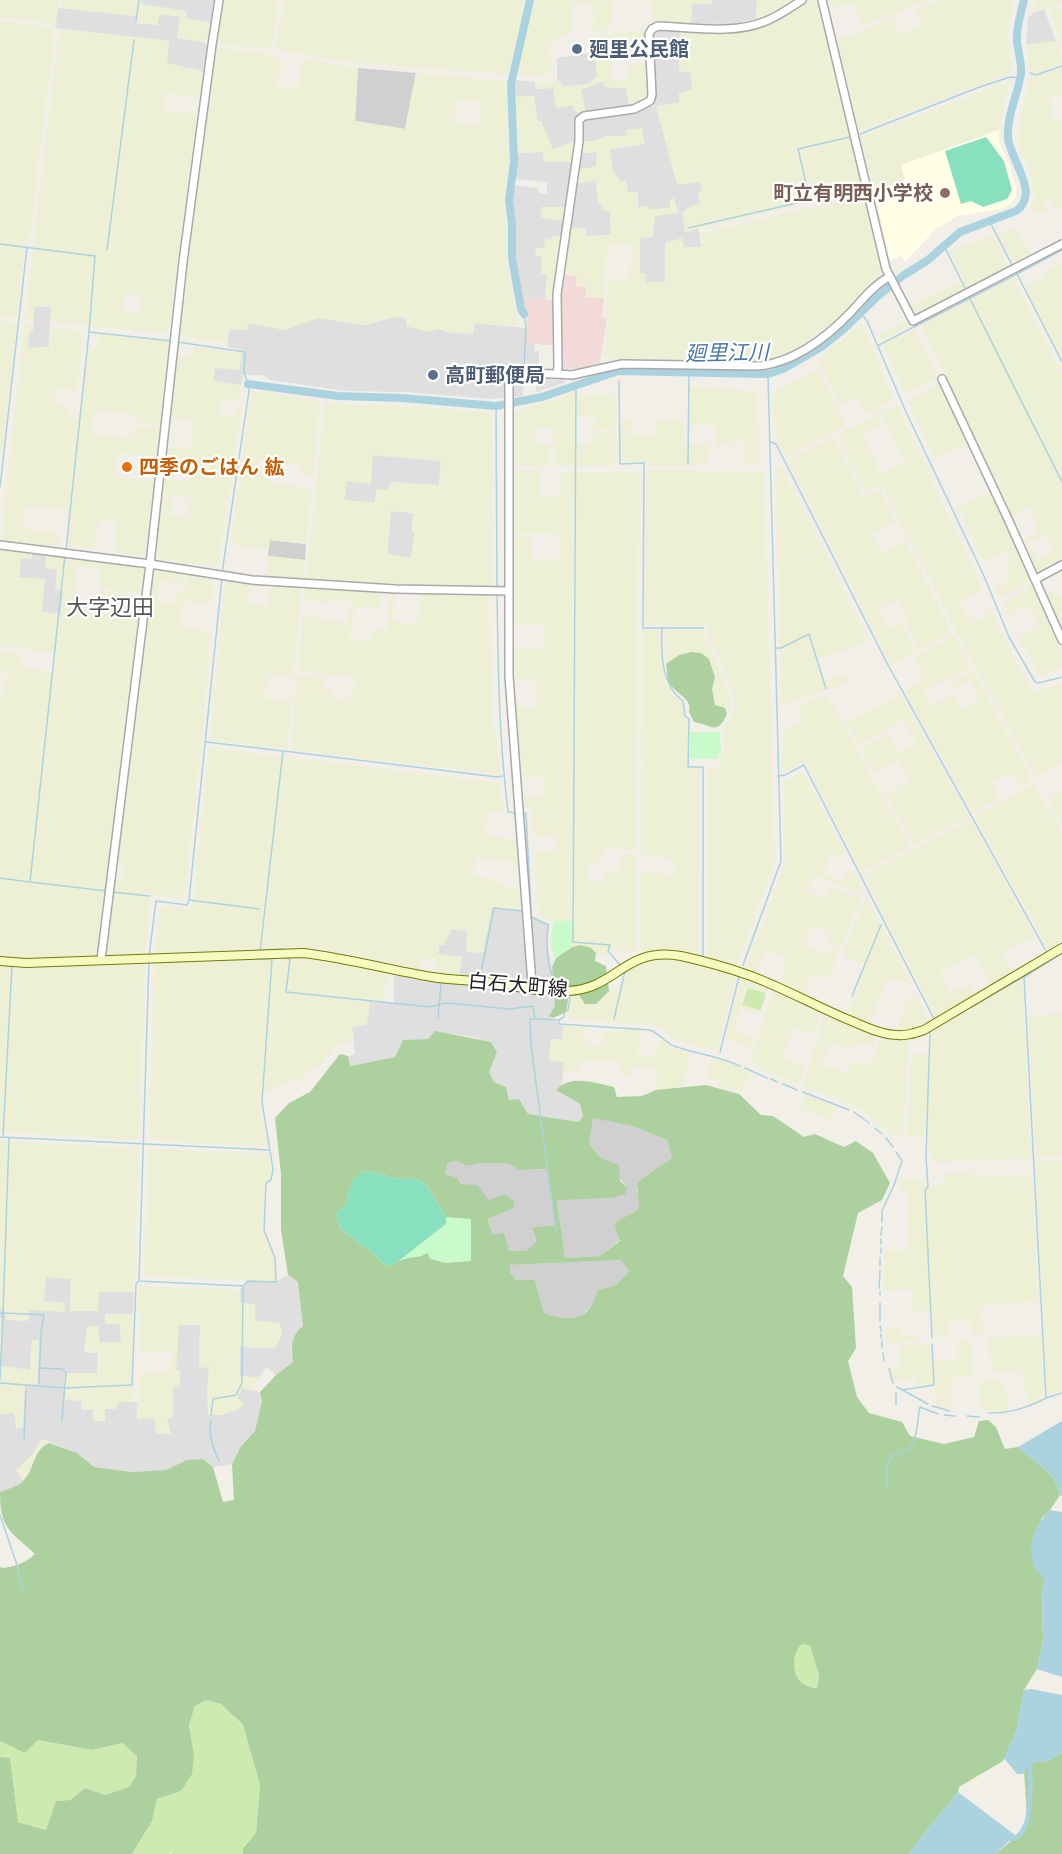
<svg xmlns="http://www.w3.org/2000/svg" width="1062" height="1854" viewBox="0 0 1062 1854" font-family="Quicksand,'Noto Sans JP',sans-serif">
  <rect width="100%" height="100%" fill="#f2efe9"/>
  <g fill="#e0dfdf">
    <polygon points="141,0 214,0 210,23 185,18 186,11 140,4"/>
    <polygon points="712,0 757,0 756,19 732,24 691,23 692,4 711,4"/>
    <polygon points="58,8 138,16 137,23 157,25 159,14 181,17 178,38 204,42 207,47 203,71 166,63 169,41 55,28"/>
    <polygon points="1044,9 1056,41 1026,45 1028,18 1033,13"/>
    <polygon points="662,29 680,29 679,71 691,73 692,90 679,103 656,106 671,159 701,182 702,191 698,192 701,204 686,232 698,228 702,247 684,247 682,239 665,282 645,282 640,274 640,238 655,216 671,207 649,210 638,207 612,170 610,149 645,144 641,128 627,136 607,136 596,141 575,141 553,150 541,121 537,121 534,96 516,97 514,80 535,82 536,89 553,88 572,105 576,112 586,114 581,90 603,81 604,87 626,88 631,112 655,106 651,57 652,36 655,31"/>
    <polygon points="589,53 596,60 597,78 587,84 564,87 557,79 557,58"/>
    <polygon points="543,152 544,162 572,162 574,154 597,152 596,167 576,184 596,180 598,203 610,211 611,235 586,236 569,229 571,207 541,207 541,217 564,221 561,237 552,236 552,241 544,248 537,248 542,257 547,275 545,300 521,298 515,254 512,201 514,185 538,188 539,193 547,194 547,182 516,179 516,153"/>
    <polygon points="34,306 51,307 49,347 28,348 29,332 33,331"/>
    <polygon points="393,317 406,318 428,331 439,329 451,333 474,323 527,328 527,343 535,344 535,351 539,351 539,369 563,369 564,383 536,392 536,377 523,377 523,396 492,399 405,392 347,391 270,380 264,375 243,375 241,385 213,381 215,368 239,369 243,350 227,347 229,329 246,330 249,323 285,330 317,318 366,325"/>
    <polygon points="373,455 441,461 439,486 392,482 389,490 375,503 344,500 347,481"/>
    <polygon points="391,511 413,513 412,531 415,532 411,558 387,554"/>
    <polygon points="32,552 47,553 57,569 63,591 61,614 42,612 19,577 21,557"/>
    <polygon points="492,906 521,911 550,924 547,942 552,967 552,980 555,987 555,1006 549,1016 559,1024 563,1025 564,1063 562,1084 556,1090 580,1104 583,1116 579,1122 528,1114 519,1100 509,1100 506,1087 494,1082 489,1072 497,1052 491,1042 473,1037 435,1032 428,1039 404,1040 395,1057 349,1066 348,1057 355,1054 352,1027 370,1002 394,1003 394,977 401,974 432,981 458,982 462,957 438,954 439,945 444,945 451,929 467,931"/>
    <polygon points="288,1275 298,1282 303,1326 291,1349 293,1362 276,1375 266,1367 259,1377 240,1377 240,1347 275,1348 240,1303 240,1290 247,1280 275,1282"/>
    <polygon points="45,1277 71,1278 70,1310 98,1292 134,1292 133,1314 106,1314 120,1324 121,1342 99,1343 84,1352 98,1353 97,1374 81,1401 93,1409 94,1421 105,1420 105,1409 117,1402 138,1402 137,1418 154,1417 170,1434 167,1417 173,1417 173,1387 179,1386 180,1371 176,1371 178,1325 200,1325 199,1367 209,1367 207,1393 237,1398 242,1387 260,1392 262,1401 255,1431 241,1445 232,1464 213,1467 203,1459 166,1470 132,1472 94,1467 76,1453 42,1439 32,1455 17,1470 24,1481 12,1488 0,1492 0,1414 14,1413 25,1383 37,1384 39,1341 32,1340 30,1370 0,1366 2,1319 0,1318 0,1309 5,1309 28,1321 29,1310 44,1302"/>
  </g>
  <polygon fill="#f2dad9" points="562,274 577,276 586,287 586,297 604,298 602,317 607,318 600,363 585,368 563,369 561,346 526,343 527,317 523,308 521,298 559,300"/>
  <polygon fill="#ffffe5" points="999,130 999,141 1010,167 1016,188 1016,196 1011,204 1002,209 957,216 936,229 905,262 901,256 890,260 874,190 904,180 901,165"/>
  <g fill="#d0d0d0">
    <polygon points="358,68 416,73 405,129 355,121"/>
    <polygon points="269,540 306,544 305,560 268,556"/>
    <polygon points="593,1117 632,1126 667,1140 672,1158 637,1182 637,1192 640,1199 638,1211 614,1223 620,1240 599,1256 565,1258 557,1199 612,1198 628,1188 589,1144"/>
    <polygon points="457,1161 467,1166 481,1163 509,1163 519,1170 548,1169 555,1225 531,1229 537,1241 527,1251 509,1251 493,1236 488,1218 514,1208 489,1200 445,1174 448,1163"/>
    <polygon points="621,1260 629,1271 616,1285 597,1290 596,1301 580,1317 560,1319 544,1313 535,1280 516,1280 510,1272 510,1265"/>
  </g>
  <g fill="#eef0d5" fill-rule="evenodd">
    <polygon points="0,0 59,0 56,24 0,17"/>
    <polygon points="62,0 141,0 140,4 186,11 185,18 210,23 208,40 204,42 177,38 180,17 160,14 157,25 137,23 138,16 61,8"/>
    <polygon points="222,0 279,0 271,48 217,45 215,40"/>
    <polygon points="284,0 525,0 508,75 340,61 275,49"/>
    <polygon points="535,0 614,0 610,29 594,32 593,4 571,4 571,32 554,39 550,48 551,72 544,76 516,75"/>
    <polygon points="649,0 712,0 711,4 692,4 691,23 653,21"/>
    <polygon points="757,0 792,0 768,15 756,19"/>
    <polygon points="808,0 819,1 863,189 685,232 682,213 691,206 700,204 698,192 702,191 701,182 677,185 656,106 679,103 679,93 692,90 691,73 679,71 680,29 735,33 749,31 766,26 780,20"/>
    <polygon points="829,0 929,0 862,26 853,3 831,9"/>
    <polygon points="941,0 1013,0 1007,37 1011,60 1010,74 859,131 837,40 891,19 897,34 921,25 916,10"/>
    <polygon points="1034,0 1062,0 1062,4 1033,13"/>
    <polygon points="1062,8 1062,48 1050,12"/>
    <polygon points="0,21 55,28 29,241 25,244 17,318 0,316"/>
    <path d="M 59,29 L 169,41 L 167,63 L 203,71 L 199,97 L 166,93 L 164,110 L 197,114 L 169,329 L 164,333 L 51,322 L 51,307 L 34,307 L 33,320 L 25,319 ZM 125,294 L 142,295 L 138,314 L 122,311 Z"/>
    <polygon points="644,30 647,32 647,60 612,59 610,80 627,81 630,64 647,64 648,98 630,108 626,88 604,87 603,81 581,90 586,114 581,116 572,105 556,108 553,88 535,89 535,82 551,83 557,79 564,87 587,84 597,77 596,61 587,61 589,38"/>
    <polygon points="1056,41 1062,58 1062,64 1037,73 1030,71 1026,45"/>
    <path d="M 218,49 L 269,53 L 268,56 L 283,59 L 277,86 L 297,90 L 302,59 L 358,68 L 355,121 L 405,129 L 416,73 L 506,81 L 509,162 L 503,200 L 506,224 L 506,257 L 518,326 L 475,323 L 473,334 L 451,333 L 439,329 L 428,332 L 406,326 L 406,318 L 393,317 L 366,325 L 317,318 L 285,330 L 249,323 L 246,330 L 229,329 L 226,343 L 181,336 L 178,333 L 213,52 ZM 458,100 L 482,102 L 480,125 L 456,122 Z"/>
    <polygon points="1062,68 1062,95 1049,97 1053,119 1062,118 1062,207 1057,210 1051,198 1045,201 1047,209 1037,214 1032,208 1034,195 1031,178 1018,141 1018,132 1030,76 1036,76"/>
    <polygon points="1009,81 999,130 901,165 905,180 874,190 861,137"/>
    <polygon points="534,96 537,121 541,121 553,150 575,141 572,162 544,162 543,152 516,153 516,97"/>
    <polygon points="641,128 645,144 610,149 613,170 619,182 626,180 628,192 638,192 638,207 649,206 649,210 670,208 670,200 674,198 678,213 655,216 653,237 640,238 640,273 646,274 646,282 665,282 665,243 682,238 684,247 701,247 699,234 865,195 881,264 880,274 836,321 788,353 778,357 760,361 603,358 610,317 605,316 608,281 629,281 632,244 607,246 604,298 586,297 586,287 576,286 577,276 562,274 569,229 585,228 587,236 599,237 611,234 610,211 602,210 601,204 598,204 596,180 575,184 577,170 596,166 597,152 579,154 582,141 596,141 607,136 626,136 626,130"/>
    <polygon points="541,207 566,207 564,221 541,217"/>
    <polygon points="1016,227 1031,254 1013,263 999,234"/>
    <polygon points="992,235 1008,267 920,313 914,312 910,305 963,279 949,250"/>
    <polygon points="552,236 561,237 553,300 545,300 547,275 541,274 542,257 535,256 536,248 544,248 545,239 551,240"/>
    <polygon points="1062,264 1062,353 1059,354 1025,287 1045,277 1044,273"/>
    <polygon points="1013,278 1062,374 1062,561 1038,574 1026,547 1030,546 1037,559 1054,552 1047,534 1025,543 1023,539 1039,533 1029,507 1012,516 921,325"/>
    <polygon points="908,319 911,325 881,341 879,334"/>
    <polygon points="0,321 17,323 2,453 0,453"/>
    <polygon points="24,324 33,325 33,331 29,332 28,348 49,347 50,327 83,331 77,391 57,389 55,405 70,407 68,417 80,419 88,348 97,348 98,334 168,342 160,425 136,423 137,415 95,410 92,434 133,439 136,427 160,428 157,457 117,453 114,476 154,481 144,555 114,552 117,523 99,520 94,549 67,546 71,511 27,507 22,529 59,533 57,550 1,541"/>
    <polygon points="862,324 894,400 867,415 858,397 840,404 818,359"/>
    <polygon points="914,330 937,378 905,395 883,345"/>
    <polygon points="195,347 242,354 239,370 215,368 213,381 241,385 239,401 222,399 220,413 235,415 237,407 242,407 218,567 155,558 161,498 172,499 169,516 188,517 191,498 161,494 163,479 189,481 191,465 164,462 166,446 192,449 194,436 191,435 192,420 169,418 175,355 191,358"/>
    <polygon points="818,370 845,426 786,456 776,439 773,393"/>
    <polygon points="940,384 968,443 935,459 908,401"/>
    <polygon points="690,387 757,391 760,465 745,465 745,440 734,440 733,445 716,445 716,426 690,424"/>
    <polygon points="252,391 318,400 320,403 313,477 301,476 301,464 259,459 256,470 270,472 270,483 312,488 306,544 270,540 269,549 230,545"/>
    <polygon points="572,394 615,394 615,430 594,430 594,417 575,417 575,443 593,443 594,433 615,433 615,466 554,466 553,429 536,429 537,444 550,445 550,466 513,466 513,413"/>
    <path d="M 328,402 L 348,405 L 396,405 L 492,413 L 493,587 L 388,586 L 306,580 L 325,403 ZM 373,455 L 441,461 L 439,485 L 391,482 L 389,490 L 376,489 L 375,503 L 344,500 L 347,481 L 371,484 ZM 391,511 L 413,513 L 412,531 L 415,533 L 411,558 L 387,554 Z"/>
    <polygon points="897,405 983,590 960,601 972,624 992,611 1004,640 1034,693 1062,683 1062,762 1036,777 955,630 882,485 864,491 837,435 877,415 881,425 862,433 881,474 905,462 881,413"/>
    <polygon points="631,419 631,434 654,435 656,420 684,419 684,445 709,444 708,465 645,466 645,462 622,462 621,420"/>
    <polygon points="833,438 863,496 880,489 895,522 873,534 882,553 905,541 952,632 920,649 905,619 907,617 899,600 879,608 888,628 901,622 915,652 891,665 788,460"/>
    <polygon points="781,466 870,642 815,660 821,681 845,674 848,682 781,705 775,467"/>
    <polygon points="513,471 540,471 539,495 560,496 561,472 639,472 636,851 603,848 599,865 588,866 588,881 604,882 604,873 617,873 621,855 636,855 636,952 612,950 602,956 591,948 581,945 572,947 572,922 554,921 538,914 535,851 556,850 557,836 534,836 531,808 524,806 524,796 543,796 544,777 523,777 514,707 536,707 537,679 513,680 512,649 544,649 545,626 513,625 512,537 531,538 531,559 559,559 559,534 512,534"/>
    <polygon points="646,471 764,471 775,861 737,966 707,959 708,769 720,769 720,756 724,751 722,730 735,710 732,690 723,673 721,660 709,639 709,626 645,625"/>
    <polygon points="991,492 1030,580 1001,599 995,587 1010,579 1004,566 1011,561 1006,552 984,563 958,508"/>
    <polygon points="0,547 32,552 32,559 21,558 19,577 45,579 42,612 61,614 63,591 55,589 57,570 45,568 47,553 141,566 145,572 142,594 99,589 99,568 76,566 73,602 96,604 99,591 142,596 97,953 93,956 25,958 0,956 0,693 4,693 7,671 0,669 0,652 21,655 22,668 54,672 57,653 0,646"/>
    <polygon points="268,556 305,560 302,579 266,577"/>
    <polygon points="154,568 184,573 183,584 159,581 157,603 173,604 175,593 184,593 188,573 213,578 210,604 184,601 180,627 211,631 201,749 184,899 151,896 145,954 107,956 105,953 114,880 123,881 125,864 116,863"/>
    <polygon points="225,579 266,583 267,587 251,587 248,604 268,607 271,584 301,586 293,677 267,675 265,698 291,701 287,749 210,740"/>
    <polygon points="1032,585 1062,652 1062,668 1039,676 1018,637 1039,627 1027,604 1009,616 1003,604"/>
    <polygon points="305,586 382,593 379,609 355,607 349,638 371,642 373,629 386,630 391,592 395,592 392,621 417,623 420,593 489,594 492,727 496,727 499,774 291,750 297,675 324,677 323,688 331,690 332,699 349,702 352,686 356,687 357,678 298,671 303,615 346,623 352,600 329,598 328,603 304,600"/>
    <polygon points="1052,589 1055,596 1062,593 1062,629 1046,591"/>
    <polygon points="664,629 704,630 705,643 718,661 720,674 728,691 731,707 725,708 715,705 712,689 715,677 679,655 666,664"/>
    <polygon points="642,630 660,630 660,643 665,682 674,696 682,702 683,717 687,721 687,768 700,768 699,956 662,949 643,953 640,951 640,873 658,873 671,878 676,861 658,856 641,855"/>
    <polygon points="954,636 971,668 924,690 931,705 954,695 961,708 979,700 970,680 953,689 950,683 973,671 1032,780 1020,788 1011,772 992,781 999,799 972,813 905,691 923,681 915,658"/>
    <polygon points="900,694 969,816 914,845 886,794 910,780 898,760 874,773 861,749 889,734 899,752 916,743 903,720 858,744 846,723"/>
    <polygon points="827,695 910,847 862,872 805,762 782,773 783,730 802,723 800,705"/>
    <polygon points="209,748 499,783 505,813 489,812 485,835 516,840 518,863 476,858 472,876 497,880 498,884 519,888 521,911 492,907 483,953 466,952 467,931 451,929 444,945 439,945 438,954 462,957 459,976 435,973 437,959 421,958 420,969 323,949 302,948 154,954 160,906 192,909"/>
    <polygon points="802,772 843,850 841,857 830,855 824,874 844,881 846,870 854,873 861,888 862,894 813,875 807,892 826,899 831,887 861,898 840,947 828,941 831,932 811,926 805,946 826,955 830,948 839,951 828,979 811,974 804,997 780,984 787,957 764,951 756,973 745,970 785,864 783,781"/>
    <polygon points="1034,783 1062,834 1062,942 1048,950 974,816 1020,793"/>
    <polygon points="1062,792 1062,825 1048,800"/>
    <polygon points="971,819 1035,936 1003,952 1013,971 991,986 974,955 940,972 949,992 969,985 976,995 936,1018 864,876"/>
    <polygon points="866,896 912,985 888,977 870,1023 846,1014 866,966 842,956"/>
    <polygon points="293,957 312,957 385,971 387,978 384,988 385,1003 370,1002 367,1024 352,1027 353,1041 335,1047 320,1064 303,1077 261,1093 260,1103 268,1147 149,1140 154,962"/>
    <polygon points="653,957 677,959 737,974 717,1051 673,1039 664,1030 653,1025 568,1019 566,1012 569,995 579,995 596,1004 609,991 622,991 627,970"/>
    <polygon points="145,963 139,1140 0,1132 0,965"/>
    <polygon points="741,978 768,988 766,993 748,988 743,1004 761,1010 760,1014 740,1009 735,1032 754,1038 751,1048 725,1039"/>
    <polygon points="1022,979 1031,1158 931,1163 931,1153 927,1153 928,1137 907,1136 912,1054 930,1054 931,1032"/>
    <polygon points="772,990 820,1014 814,1035 794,1028 783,1057 804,1066 799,1085 750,1064"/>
    <polygon points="908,997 918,998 931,1023 909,1031 896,1032"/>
    <polygon points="1062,1013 1062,1156 1036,1158 1028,1015"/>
    <polygon points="824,1016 877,1036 873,1047 859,1041 854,1051 829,1043 822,1064 847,1074 852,1060 871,1066 882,1037 898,1040 908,1039 903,1135 892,1135 864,1112 854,1106 803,1087"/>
    <polygon points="563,1025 586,1027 585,1046 601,1046 603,1031 621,1032 622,1029 641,1031 637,1055 656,1056 660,1037 670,1048 690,1052 683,1089 656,1090 658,1070 633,1066 632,1076 620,1075 620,1060 580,1062 578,1070 563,1074 564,1063 549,1060 551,1039 562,1039"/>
    <polygon points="712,1058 727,1062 752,1072 741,1092 719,1086 721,1079 707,1078"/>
    <polygon points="806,1094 837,1107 830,1122 800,1108"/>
    <polygon points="0,1141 139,1148 134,1292 99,1292 98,1311 70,1311 71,1279 46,1277 44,1301 65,1303 65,1312 30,1310 28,1321 6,1320 5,1309 0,1309"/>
    <polygon points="148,1149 269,1154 272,1169 270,1180 265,1182 262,1229 274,1258 275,1282 144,1276"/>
    <polygon points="1062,1161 1062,1391 1047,1395 1036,1162"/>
    <polygon points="974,1173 974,1177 1032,1174 1038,1301 982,1306 983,1332 980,1334 971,1335 970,1321 949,1322 949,1337 933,1338 932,1311 914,1312 912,1290 883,1290 885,1250 908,1250 908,1191 897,1191 902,1179 925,1179 927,1187 945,1184 943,1174"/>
    <polygon points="139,1286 240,1290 240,1303 255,1304 255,1320 280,1323 282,1335 275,1348 240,1347 240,1376 259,1377 252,1390 242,1388 237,1398 244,1403 238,1410 221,1415 208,1415 207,1393 209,1367 199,1368 200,1325 179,1325 176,1370 180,1371 179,1387 173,1387 173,1417 167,1418 171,1434 156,1433 154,1418 137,1419 139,1374 170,1372 171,1352 140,1351 141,1312 137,1311"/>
    <polygon points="105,1314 133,1314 131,1384 134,1387 133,1402 118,1402 116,1409 105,1409 105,1421 94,1421 93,1409 82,1410 81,1401 63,1400 65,1373 97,1373 98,1353 84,1352 87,1326 98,1326 100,1343 121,1342 120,1325 105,1323"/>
    <polygon points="0,1318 2,1318 0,1366 30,1370 32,1340 39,1340 37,1385 25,1384 23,1427 16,1428 14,1413 0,1414"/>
    <polygon points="885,1327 901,1327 902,1335 918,1335 918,1341 887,1343"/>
    <polygon points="1041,1334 1043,1397 1030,1404 1025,1392 1022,1370 992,1373 988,1338"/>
    <polygon points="958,1340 971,1340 974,1376 952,1378 952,1409 936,1406 935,1383 916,1386 915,1378 893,1380 890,1366 901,1365 899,1346 930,1343 931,1361 958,1360"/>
    <polygon points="1002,1380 1004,1393 1007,1394 1008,1411 981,1410 979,1381"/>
    <polygon points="42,1439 49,1443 41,1447 24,1481 16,1470 32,1455"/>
  </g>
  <g fill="#cdebb0">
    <polygon points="748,988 766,993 761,1010 742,1005"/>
    <path d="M 802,1644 L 810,1646 L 819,1675 L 817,1689 C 812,1686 807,1686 803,1684 C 791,1675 792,1652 802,1644 Z"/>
    <polygon points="206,1700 221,1704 243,1726 260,1785 256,1833 243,1847 243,1854 171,1854 172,1850 169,1854 132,1854 152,1821 157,1799 181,1791 194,1756 189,1725 195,1706"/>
    <polygon points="38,1740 92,1750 122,1743 137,1756 136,1776 129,1787 105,1795 85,1788 70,1800 56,1801 46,1830 18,1822 10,1758 0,1757 0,1741 25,1753"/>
  </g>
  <g fill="#add19e" fill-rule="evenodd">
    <path d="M 692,652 L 701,653 L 709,659 L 715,677 L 712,689 L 715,705 L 725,708 L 727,714 C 717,736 712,725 694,722 L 689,712 C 693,697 673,694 668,680 C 667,675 667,669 666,664 L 679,655 Z"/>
    <polygon points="581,945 591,948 596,953 595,961 606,966 609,991 596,1004 585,1004 579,995 569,995 566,1012 553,1018 549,1016 555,1006 552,967 556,958 572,947"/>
    <path d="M 435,1031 L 491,1042 L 497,1052 L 489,1072 L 494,1082 L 506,1087 L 509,1100 L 519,1099 L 528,1114 L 579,1122 L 583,1116 L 580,1104 L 556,1090 C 571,1074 594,1083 614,1087 L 617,1097 L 642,1096 L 656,1090 L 706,1085 L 739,1094 L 761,1115 L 773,1116 L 804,1137 L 815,1134 L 844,1147 L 856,1141 L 873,1153 L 890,1183 L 882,1200 L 858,1213 L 843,1276 L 852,1287 L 856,1348 L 848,1361 L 857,1397 L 869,1413 L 902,1422 L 910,1436 L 944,1444 L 974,1437 L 979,1421 L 988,1420 L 996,1427 L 1005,1449 L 1018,1447 C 1033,1460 1058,1474 1060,1495 L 1050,1510 L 1041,1519 L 1045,1579 L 1042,1592 L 1043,1641 L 1037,1669 L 1024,1690 L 1016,1732 L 1003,1761 L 959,1787 L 958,1792 L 922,1836 L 909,1854 L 243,1854 L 243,1848 L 256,1833 L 260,1785 L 243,1725 L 221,1704 L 206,1700 L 195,1706 L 189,1725 L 194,1756 L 192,1774 L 181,1791 L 157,1799 L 152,1821 L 132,1854 L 0,1854 L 0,1757 L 10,1758 L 18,1822 L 46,1830 L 56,1801 L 70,1800 L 85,1788 L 105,1795 L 129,1787 L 136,1776 L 137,1756 L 122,1743 L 92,1750 L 38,1740 L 25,1753 L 0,1741 L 0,1566 L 1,1568 C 14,1567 26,1563 35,1554 C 10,1531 0,1529 0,1492 C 8,1489 16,1487 22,1482 C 35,1471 32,1450 49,1443 L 77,1453 L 94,1467 L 132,1472 L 166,1470 L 187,1460 L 203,1459 L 213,1467 L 223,1502 L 234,1500 L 232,1464 L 241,1446 L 255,1431 L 262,1401 L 260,1392 L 276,1375 L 293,1362 C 291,1348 291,1335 303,1326 L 298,1282 L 288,1275 L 281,1230 L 281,1174 L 275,1118 L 289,1103 L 310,1092 L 340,1054 L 348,1056 L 350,1066 L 395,1057 L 403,1040 L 428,1039 ZM 593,1118 L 632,1126 L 667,1140 L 672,1158 L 637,1182 C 637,1192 640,1200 638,1210 L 614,1223 L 620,1241 L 599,1256 L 565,1258 L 557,1200 L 612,1198 L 625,1194 L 628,1188 L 620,1181 L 619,1165 L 602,1159 L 589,1144 ZM 457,1161 L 467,1166 L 481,1163 L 508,1163 L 519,1170 L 548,1169 L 555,1225 L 531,1228 L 537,1241 L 526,1251 L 509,1251 L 504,1233 L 493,1235 L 488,1219 L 514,1208 L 514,1202 L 506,1194 L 489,1200 L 477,1185 L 461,1184 L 457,1178 L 445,1174 L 448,1163 ZM 365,1171 L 400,1179 L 415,1179 L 425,1183 L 446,1217 L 422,1256 L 399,1259 L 385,1265 L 374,1254 L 341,1229 L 336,1215 L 346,1204 ZM 621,1260 L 629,1271 L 616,1285 L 597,1290 C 592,1320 569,1323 544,1313 L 535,1280 L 516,1280 L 510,1272 L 510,1265 ZM 802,1644 L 810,1646 L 819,1675 L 817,1689 C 812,1687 807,1686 803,1684 C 791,1675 792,1652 802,1644 Z"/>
    <polygon points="1062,1753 1062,1854 996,1854 1023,1830 1027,1816 1024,1770 1030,1763 1047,1761"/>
  </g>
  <g fill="#c8facc">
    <polygon points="690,732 719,732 721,751 718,754 718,759 690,759"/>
    <polygon points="554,921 572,921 572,947 556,958 554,957 551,941"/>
    <path d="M 365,1171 L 400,1179 L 415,1179 L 425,1183 L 446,1217 L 471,1219 L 471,1261 L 446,1263 L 430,1259 L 428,1253 C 416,1259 402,1256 392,1266 L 385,1265 L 374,1254 L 341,1229 L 336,1215 L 346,1204 L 353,1179 Z"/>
  </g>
  <g fill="#88e0be">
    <polygon points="986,137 1004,161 1012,190 1007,199 983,207 971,201 961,204 945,151"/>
    <polygon points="365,1171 400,1179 415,1179 425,1183 446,1217 446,1224 392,1266 385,1265 374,1254 341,1229 336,1215 346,1204 353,1179"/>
  </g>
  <g fill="#aad3df">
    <path d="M 1062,1421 L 1062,1496 L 1060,1495 C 1058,1474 1033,1460 1018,1447 Z"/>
    <path d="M 1050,1510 L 1062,1512 L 1062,1677 L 1037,1669 L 1043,1641 L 1042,1592 L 1045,1579 C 1042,1576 1037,1572 1035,1568 C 1025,1547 1035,1525 1050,1510 Z"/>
    <polygon points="1031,1689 1062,1695 1062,1753 1047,1761 1030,1763 1023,1774 1017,1774 1004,1758 1016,1732 1024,1690"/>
    <polygon points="958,1792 1015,1835 996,1854 909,1854 922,1836"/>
  </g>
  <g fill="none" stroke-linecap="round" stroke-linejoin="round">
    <g stroke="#aad3df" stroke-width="1.5">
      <polyline points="136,20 139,0"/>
      <polyline points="1021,71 1024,71"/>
      <polyline points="1030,73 1036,75 1062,66"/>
      <polyline points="860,134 977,88 1010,77 1020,78"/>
      <polyline points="990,222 1012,265"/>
      <polyline points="688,228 810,200 798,149 850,137"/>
      <polyline points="0,244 95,256 89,332 172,341"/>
      <polyline points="944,246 966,290"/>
      <polyline points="107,250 134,40"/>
      <polyline points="1062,250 1017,274 1062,362"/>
      <polyline points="968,295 1062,482"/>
      <polyline points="861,313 867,321 906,412 984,576 1009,637 1035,682 1039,683 1062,677"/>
      <polyline points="177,342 245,352 244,372 248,384"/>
      <polyline points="879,345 1017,274 1016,272"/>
      <polyline points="524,368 526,328 524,314"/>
      <polyline points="618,371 619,374"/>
      <polyline points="619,381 620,464 644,463 643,628 703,628"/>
      <polyline points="576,385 573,942 610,945 608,951 620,965"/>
      <polyline points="496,406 497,588"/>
      <polyline points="771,442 776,444 888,665 1046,951"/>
      <polyline points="688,464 689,372"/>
      <polyline points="0,487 27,247"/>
      <polyline points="66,550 89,332"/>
      <polyline points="65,555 30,882 107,891"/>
      <polyline points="222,573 250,384"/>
      <path d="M 497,592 C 498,666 499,739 508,812 L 516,813"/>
      <path d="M 662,628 C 661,653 661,685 683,701 L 685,716 L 689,719 L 688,767 L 703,767 L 703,956"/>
      <polyline points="775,648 781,648 809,634 826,689"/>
      <polyline points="206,742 283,751 260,952"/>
      <polyline points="284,751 497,777 502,776"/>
      <polyline points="778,776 785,775 804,765 934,1019"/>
      <polyline points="521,813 526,813 531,911"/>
      <polyline points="0,878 29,882"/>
      <polyline points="112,892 149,896"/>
      <polyline points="189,900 259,909"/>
      <path d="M 531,912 L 531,917 L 548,925 C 546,945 546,971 559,988"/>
      <polyline points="260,950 283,949 284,951"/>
      <polyline points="149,956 156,901 187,905 189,900 222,578"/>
      <polyline points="284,956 285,958 290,959 286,992 430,1007 446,1003 510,1009 533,1006 535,1019 530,1019 531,1046 556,1232"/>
      <polyline points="149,960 139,1281 243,1286 242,1383 236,1395 213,1399 211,1415"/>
      <polyline points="743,965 781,861 768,374"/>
      <polyline points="480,977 494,908 523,911"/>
      <polyline points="852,996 881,925"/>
      <polyline points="970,1008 1023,977"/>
      <polyline points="438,1018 441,983 479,985"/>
      <path d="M 537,1019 L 558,1020 L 560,1024 L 650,1030 C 660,1034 666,1043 674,1046 C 696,1054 719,1056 740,1066"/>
      <polyline points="614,1019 625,971"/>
      <polyline points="559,1020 564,1017 564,1013 568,1010 570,998 566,995"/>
      <polyline points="720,1052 739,977"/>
      <polyline points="745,1068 767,1078"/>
      <polyline points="771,1079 777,1082"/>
      <polyline points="783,1084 797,1090"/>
      <polyline points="803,1092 849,1110"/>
      <polyline points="854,1112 869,1123"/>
      <polyline points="875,1128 882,1134"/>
      <polyline points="3,1136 12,965"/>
      <polyline points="0,1137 269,1150"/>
      <polyline points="886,1138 893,1147"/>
      <polyline points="882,1222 882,1211 894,1185 902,1161 896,1152"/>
      <polyline points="881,1235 882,1227"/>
      <polyline points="881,1244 881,1239"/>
      <polyline points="881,1253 881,1248"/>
      <polyline points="880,1266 880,1258"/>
      <polyline points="244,1285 248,1281 276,1282 275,1258 264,1230 266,1183 271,1180 273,1169 262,1102 272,959 259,959 259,957"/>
      <polyline points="879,1288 880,1271"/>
      <polyline points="880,1292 880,1295"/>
      <polyline points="880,1303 880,1321"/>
      <polyline points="0,1313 3,1313 9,1138"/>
      <polyline points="880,1326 881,1331"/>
      <polyline points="881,1334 881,1338"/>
      <polyline points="932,1338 925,1190 928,1187 926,1157 930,1031 963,1012"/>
      <polyline points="882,1341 882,1348"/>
      <polyline points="883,1353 884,1361"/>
      <polyline points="39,1368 62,1369 66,1372 62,1420"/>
      <polyline points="889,1369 893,1383"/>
      <polyline points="0,1379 3,1313 44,1315 41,1332 39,1384"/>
      <polyline points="0,1383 65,1388 132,1385 136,1284 138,1282"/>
      <polyline points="897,1387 928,1404"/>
      <polyline points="902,1390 934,1385 932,1344"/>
      <polyline points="1046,1398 1062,1393"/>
      <polyline points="896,1405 896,1393"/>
      <polyline points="932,1406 950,1411"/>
      <path d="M 989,1413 C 1011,1413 1027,1408 1046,1398 L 1024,977 L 1062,953"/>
      <polyline points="944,1415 955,1416"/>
      <polyline points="967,1416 979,1417"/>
      <path d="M 211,1420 C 208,1435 213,1448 219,1461"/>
      <polyline points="24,1439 26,1390"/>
      <path d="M 887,1485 L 887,1467 L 892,1456 C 921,1449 915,1430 920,1407 L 938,1414"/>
      <polyline points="0,1515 16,1562 23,1591"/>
    </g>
    <path stroke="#aad3df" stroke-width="4.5" d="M 1011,1839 C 1035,1835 1030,1781 1030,1763"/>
    <g stroke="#aad3df" stroke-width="8">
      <polyline points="524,314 521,309 512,258 512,225 509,200 514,162 511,84 530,0"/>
      <path d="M 248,384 L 338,396 L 402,398 L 496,406 L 542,397 L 618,371 L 768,374 L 783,369 L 823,346 L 844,329 L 877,297 L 904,275 L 928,260 L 960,232 L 1016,211 C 1041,194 1010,159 1008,138 C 1006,119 1018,93 1021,74 C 1022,62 1018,53 1017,41 C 1016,28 1021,13 1024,0"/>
    </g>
    <g stroke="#a9a9a9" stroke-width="10">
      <g id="tertiary">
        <polyline points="822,0 886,269 913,321 1062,244"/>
        <path d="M 557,374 L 572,375 L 622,364 L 759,366 C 794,362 827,337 851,312 C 862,300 874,285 889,277"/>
        <polyline points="942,379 1008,519 1062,640"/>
        <polyline points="0,545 150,564 252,580 395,589 508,591"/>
        <polyline points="1036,579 1062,565"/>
        <polyline points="101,960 150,564 183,262 212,45 219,0"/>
        <path d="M 530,990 L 532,984 L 509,676 L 509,384 L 512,377 L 519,373 L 557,374 L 558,366 L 557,294 L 579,141 L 579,120 L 584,116 L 634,109 L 650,101 L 652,95 L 649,34 L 652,29 L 658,26 C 692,27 733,35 766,21 C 779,16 790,8 802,0"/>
      </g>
    </g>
    <g stroke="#707d05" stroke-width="10">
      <path id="secondary" d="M 0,961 L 26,963 L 303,953 C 347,958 389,970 432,977 C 450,980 469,980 487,982 C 514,986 540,993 568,991 C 617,989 624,946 681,956 C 704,961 729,968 751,976 C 786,989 819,1008 854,1022 C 868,1028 883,1035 898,1035 C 907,1036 915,1033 924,1030 L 1062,948"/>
    </g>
    <use href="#tertiary" stroke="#fff" stroke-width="7"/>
    <use href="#secondary" stroke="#f7fabf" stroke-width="8"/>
  </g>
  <g fill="#5c6f8a" stroke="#fff" stroke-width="2">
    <circle cx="577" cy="49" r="6"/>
    <circle cx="433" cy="375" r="6"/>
  </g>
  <circle fill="#8d6e63" stroke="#fff" stroke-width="2" cx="945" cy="193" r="6"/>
  <circle fill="#e8710a" stroke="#fff" stroke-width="2" cx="127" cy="467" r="6"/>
  <g text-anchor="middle" stroke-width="4.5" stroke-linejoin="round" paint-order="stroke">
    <g font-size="20" font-weight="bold" fill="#4e5e75" stroke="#fff" text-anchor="start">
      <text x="589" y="56">廻里公民館</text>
      <text x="445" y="382">高町郵便局</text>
    </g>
    <g font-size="20" font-weight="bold" fill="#785e54" stroke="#fff" text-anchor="end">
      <text x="933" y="200">町立有明西小学校</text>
    </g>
    <g font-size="20" font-weight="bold" fill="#c56008" stroke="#fff" text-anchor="start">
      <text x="139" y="474">四季のごはん 紘</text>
    </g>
    <g font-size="20" fill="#222" stroke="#fff">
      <text transform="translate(518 985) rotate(5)" y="7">白石大町線</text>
    </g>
    <g font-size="21" font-style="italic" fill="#4a7aab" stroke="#fff">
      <text transform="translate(727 353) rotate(-1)" y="7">廻里江川</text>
    </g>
    <g font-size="22" fill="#555" stroke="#fff">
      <text x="110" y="615">大字辺田</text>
    </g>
  </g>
</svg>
